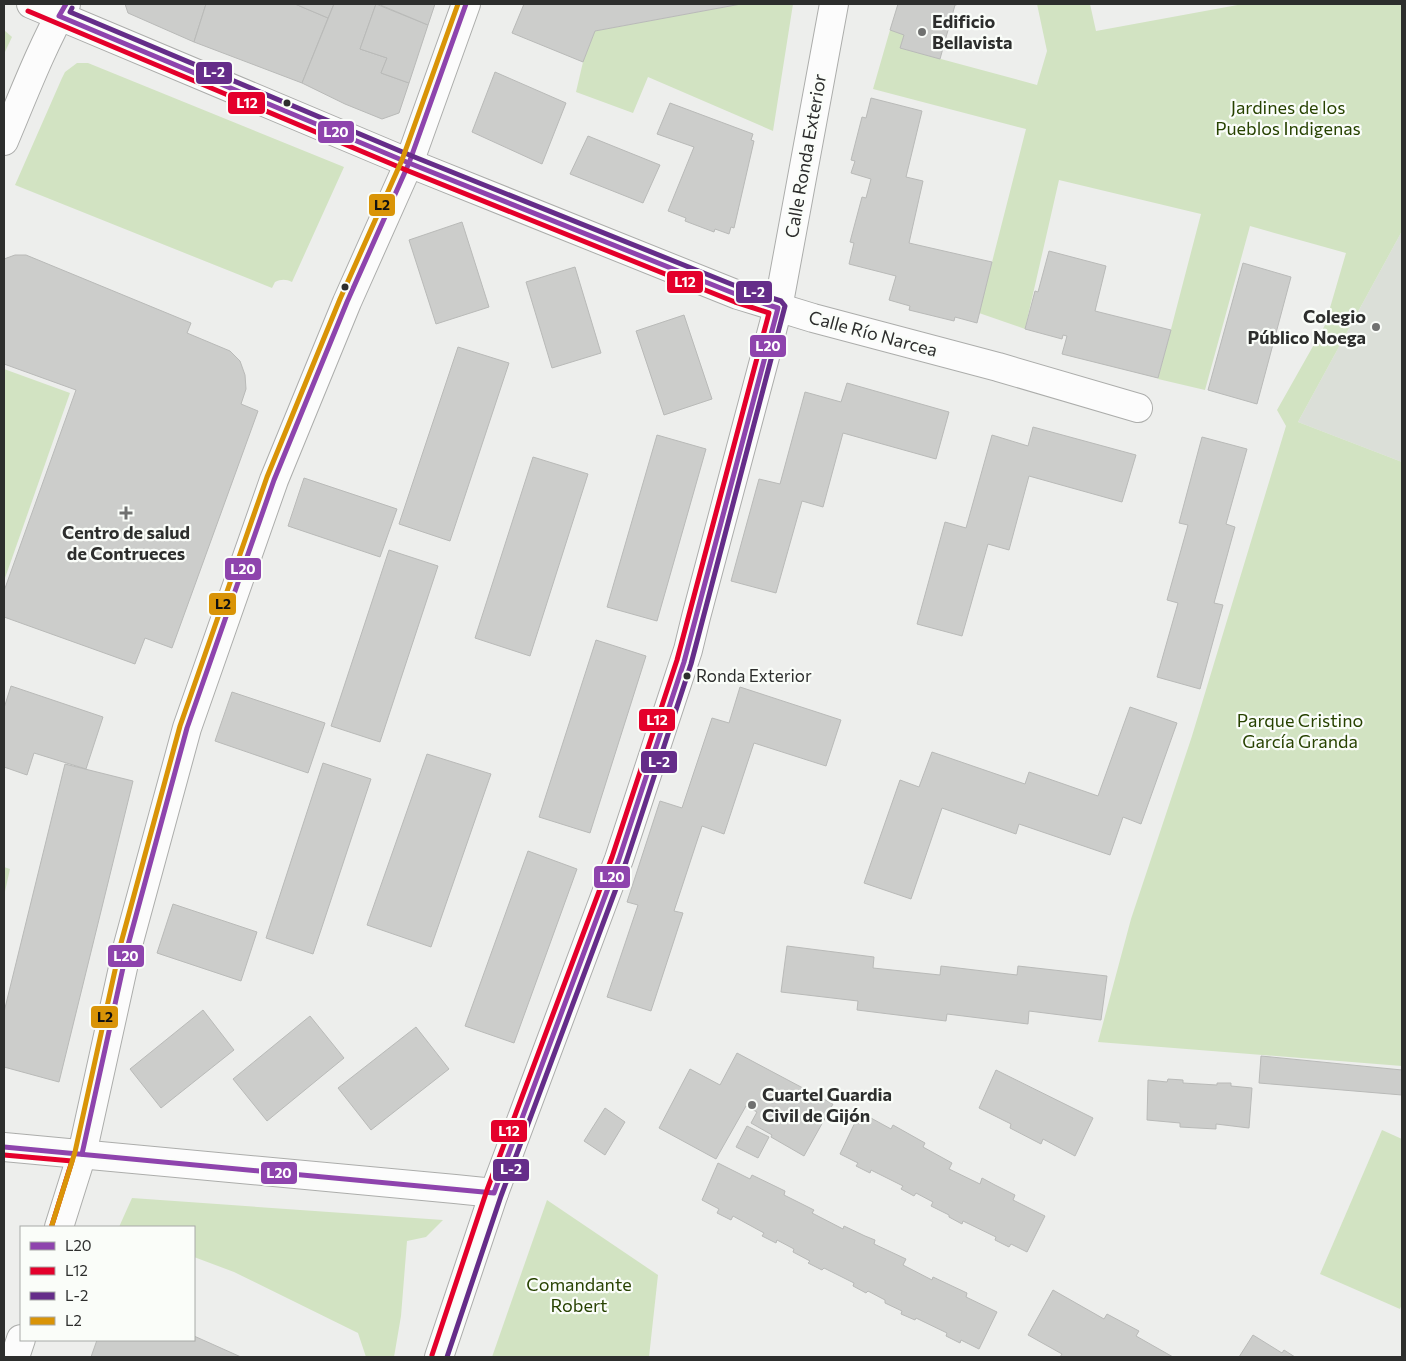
<svg xmlns="http://www.w3.org/2000/svg" width="1406" height="1361" viewBox="0 0 1406 1361" font-family="Commissioner,sans-serif">
  <rect width="100%" height="100%" fill="#edeeec"/>
  <polygon fill="#dbdfd8" points="1402,231 1402,462 1298,422"/>
  <g fill="#d2e3c2">
    <polygon points="741,4 793,4 773,131 648,77 633,113 576,92 583,62 595,31"/>
    <polygon points="1037,4 1090,4 1096,31 1243,4 1402,4 1402,231 1298,422 1402,462 1402,1066 1098,1042 1131,919 1192,736 1286,426 1277,410 1325,325 1346,253 1250,226 1205,390 1158,379 1201,214 1059,180 1025,329 979,313 1026,129 873,89 890,30 904,35 900,48 1037,85 1047,51"/>
    <polygon points="4,30 12,37 4,54"/>
    <path d="M 77,63 L 88,63 L 344,167 L 292,282 C 286,279 281,279 275,282 L 272,288 L 15,185 L 62,78 L 65,72 Z"/>
    <polygon points="4,369 70,393 4,581"/>
    <polygon points="4,867 10,869 4,896"/>
    <polygon points="1382,1130 1402,1139 1402,1304 1400,1309 1320,1274"/>
    <polygon points="132,1198 443,1220 426,1237 407,1241 401,1316 394,1357 366,1357 358,1333 234,1272 194,1257 194,1227 119,1227"/>
    <polygon points="547,1200 658,1275 649,1357 492,1357"/>
  </g>
  <g fill="#cccdcb" stroke="#b9bab8">
    <polygon points="125,4 206,4 194,42 128,13"/>
    <polygon points="206,4 295,4 328,18 302,83 194,42"/>
    <polygon points="295,4 334,4 328,18"/>
    <polygon points="334,4 376,4 360,49 387,58 381,73 409,83 399,113 382,119 345,104 302,83"/>
    <polygon points="376,4 428,25 409,83 381,73 387,58 360,49"/>
    <polygon points="378,4 435,4 428,25"/>
    <polygon points="524,4 741,4 595,31 583,62 512,33"/>
    <polygon points="898,4 960,4 955,5 940,59 900,48 904,35 890,30"/>
    <polygon points="495,72 566,103 542,164 472,132"/>
    <polygon points="871,98 922,111 906,177 923,181 909,243 992,262 977,323 955,317 954,321 909,310 910,306 889,300 896,276 849,264 854,243 850,242 862,197 866,198 871,179 851,173 855,161 851,160 862,117 866,118"/>
    <polygon points="670,103 753,134 751,140 754,141 734,228 731,227 729,234 715,229 714,232 685,221 686,218 668,211 694,147 657,134"/>
    <polygon points="588,136 660,165 643,203 570,174"/>
    <polygon points="462,222 489,307 436,324 409,240"/>
    <polygon points="1049,251 1106,266 1095,311 1171,330 1158,378 1062,354 1067,336 1063,335 1062,339 1025,329 1035,291 1038,292"/>
    <polygon points="15,255 26,255 191,323 187,333 230,351 240,361 245,375 246,389 241,404 258,411 172,648 145,638 135,664 4,617 4,591 76,390 4,364 4,259"/>
    <polygon points="1243,263 1291,277 1257,404 1208,390"/>
    <polygon points="575,267 601,353 552,368 526,282"/>
    <polygon points="684,315 712,399 664,415 636,331"/>
    <polygon points="458,347 509,363 450,541 399,524"/>
    <polygon points="847,383 949,412 936,459 843,433 823,507 802,501 776,593 731,581 759,479 780,484 805,392 841,402"/>
    <polygon points="1033,427 1136,455 1122,502 1029,476 1009,550 988,544 962,636 917,624 945,522 966,528 992,435 1028,446"/>
    <polygon points="657,435 706,449 657,621 607,607"/>
    <polygon points="1202,437 1247,449 1226,524 1235,527 1214,603 1223,605 1200,689 1157,677 1178,603 1167,600 1188,525 1179,523"/>
    <polygon points="533,457 588,474 530,656 475,638"/>
    <polygon points="304,478 397,509 380,557 288,526"/>
    <polygon points="389,550 438,566 380,742 331,726"/>
    <polygon points="596,640 646,656 590,833 539,817"/>
    <polygon points="11,686 103,717 86,769 34,753 27,775 4,767 4,708"/>
    <polygon points="740,687 841,720 826,766 754,743 724,834 702,826 674,911 683,913 651,1011 607,997 638,905 627,902 660,801 682,808 712,718 729,723"/>
    <polygon points="232,692 325,723 308,773 215,741"/>
    <polygon points="1130,707 1177,723 1141,824 1123,817 1110,855 1019,824 1016,834 942,808 911,899 864,883 900,780 919,787 932,752 1025,784 1029,772 1098,796"/>
    <polygon points="427,754 491,774 431,947 367,925"/>
    <polygon points="323,763 371,779 313,954 266,938"/>
    <polygon points="65,764 133,781 59,1082 4,1067 4,1012"/>
    <polygon points="528,851 577,869 514,1043 465,1026"/>
    <polygon points="173,904 257,932 241,981 157,953"/>
    <polygon points="787,946 874,957 873,968 940,975 941,966 1017,975 1018,966 1107,976 1101,1020 1029,1011 1028,1024 947,1014 946,1021 857,1010 858,1001 781,992"/>
    <polygon points="203,1010 234,1050 161,1108 130,1069"/>
    <polygon points="310,1016 344,1058 267,1121 233,1079"/>
    <polygon points="416,1027 449,1069 371,1130 338,1088"/>
    <polygon points="737,1053 833,1104 804,1156 771,1137 772,1135 751,1123 757,1112 746,1106 716,1159 659,1128 690,1069 720,1085"/>
    <polygon points="1261,1056 1402,1070 1402,1095 1259,1083"/>
    <polygon points="996,1070 1093,1118 1075,1156 1043,1139 1041,1144 1010,1128 1011,1124 979,1108"/>
    <polygon points="1168,1079 1183,1080 1183,1083 1217,1085 1217,1083 1231,1083 1231,1086 1252,1088 1249,1128 1216,1124 1216,1129 1180,1127 1180,1123 1147,1120 1148,1080 1167,1082"/>
    <polygon points="605,1108 625,1122 605,1155 584,1141"/>
    <polygon points="860,1112 891,1129 893,1125 925,1143 923,1147 952,1163 949,1169 980,1184 982,1178 995,1185 1015,1195 1013,1200 1045,1216 1027,1252 1011,1244 1009,1247 995,1240 996,1237 963,1221 962,1224 949,1217 949,1215 931,1206 933,1202 916,1193 914,1196 901,1189 903,1186 871,1170 870,1173 856,1166 858,1163 840,1154"/>
    <polygon points="747,1126 769,1137 758,1158 736,1147"/>
    <polygon points="718,1163 750,1179 752,1175 785,1191 784,1195 814,1210 812,1213 843,1229 844,1226 865,1236 875,1240 874,1244 906,1259 903,1265 932,1280 933,1277 967,1293 966,1297 997,1312 979,1349 961,1340 960,1343 946,1336 947,1333 916,1318 915,1320 901,1314 902,1311 885,1303 885,1300 868,1291 866,1293 853,1286 854,1283 824,1268 822,1270 808,1263 810,1261 793,1252 794,1249 777,1240 776,1243 762,1236 764,1233 733,1216 731,1220 717,1213 719,1209 702,1200"/>
    <polygon points="1053,1290 1104,1319 1107,1314 1139,1331 1136,1336 1173,1357 1060,1357 1062,1354 1028,1335"/>
    <polygon points="1253,1335 1282,1353 1284,1350 1295,1357 1239,1357"/>
    <polygon points="194,1336 241,1357 91,1357 97,1340 194,1340"/>
  </g>
  <g fill="none" stroke-linecap="round" stroke-linejoin="round">
    <g stroke="#acadab" stroke-width="30">
      <g id="minor">
        <polyline points="31,4 409,163 738,295 813,318 998,367 1138,408"/>
        <path d="M 4,141 C 23,96 42,46 66,4"/>
        <polyline points="4,1147 455,1189 494,1193"/>
        <polyline points="59,1227 82,1154 128,945 187,728 274,480 347,302 409,163 466,4"/>
        <polyline points="15,1357 21,1339"/>
        <polyline points="439,1357 494,1193 619,859 688,650 696,617 778,308 834,4"/>
      </g>
    </g>
    <use href="#minor" stroke="#fcfcfc" stroke-width="28"/>
    <g stroke="#fafdf9" stroke-width="9">
      <g id="bus-1">
        <polyline points="4,1147 494,1193 619,859 684,662 778,308 738,295 409,163 59,16 66,4"/>
        <polyline points="82,1154 128,945 187,728 274,480 347,302 409,163 466,4"/>
      </g>
    </g>
    <g stroke="#fafdf9" stroke-width="9">
      <g id="bus-2">
        <polyline points="28,11 406,170 735,302 769,313 677,660 612,857 487,1190 432,1355"/>
        <polyline points="4,1155 72,1161 52,1225"/>
      </g>
    </g>
    <g stroke="#fafdf9" stroke-width="9">
      <polyline id="bus-3" points="72,8 70,12 412,156 741,288 781,301 785,306 691,664 626,862 501,1196 447,1357"/>
    </g>
    <g stroke="#fafdf9" stroke-width="9">
      <polyline id="bus-4" points="52,1225 75,1152 121,943 180,726 267,477 340,299 402,160 458,4"/>
    </g>
    <use href="#bus-1" stroke="#8e44ad" stroke-width="5"/>
    <use href="#bus-2" stroke="#e4002b" stroke-width="5"/>
    <use href="#bus-3" stroke="#652d89" stroke-width="5"/>
    <use href="#bus-4" stroke="#d99407" stroke-width="5"/>
  </g>
  <g fill="#707170" stroke="#fafdf9" stroke-width="2">
    <circle cx="922" cy="32" r="5"/>
    <circle cx="1376" cy="327" r="5"/>
    <path d="M123.5 505.5h5v5h5v5h-5v5h-5v-5h-5v-5h5z"/>
    <circle cx="752" cy="1105" r="5"/>
  </g>
  <g fill="#2d2e2d" stroke="#fafdf9" stroke-width="2">
    <circle cx="287" cy="103" r="4.5"/>
    <circle cx="345" cy="287" r="4.5"/>
    <circle cx="687" cy="676" r="4.5"/>
  </g>
  <g text-anchor="middle" stroke-width="4.5" stroke-linejoin="round" paint-order="stroke">
    <g font-size="17" fill="#2d2e2d" stroke="#fafdf9" text-anchor="start">
      <text x="696" y="682">Ronda Exterior</text>
    </g>
    <g font-size="18" font-weight="bold" fill="#2d2e2d" stroke="#fafdf9" text-anchor="start">
      <text x="932" y="28">Edificio<tspan x="932" dy="21">Bellavista</tspan></text>
      <text x="1366" y="323" text-anchor="end">Colegio<tspan x="1366" dy="21">Público Noega</tspan></text>
      <text x="126" y="539" text-anchor="middle">Centro de salud<tspan x="126" dy="21">de Contrueces</tspan></text>
      <text x="762" y="1101">Cuartel Guardia<tspan x="762" dy="21">Civil de Gijón</tspan></text>
    </g>
    <g font-size="18" fill="#274200" stroke="#fafdf9">
      <text x="1288" y="114">Jardines de los<tspan x="1288" dy="21">Pueblos Indigenas</tspan></text>
      <text x="1300" y="727">Parque Cristino<tspan x="1300" dy="21">García Granda</tspan></text>
      <text x="579" y="1291">Comandante<tspan x="579" dy="21">Robert</tspan></text>
    </g>
    <g font-size="18" fill="#2d2e2d" stroke="#fafdf9">
      <text transform="translate(806 156) rotate(-80)" y="6">Calle Ronda Exterior</text>
      <text transform="translate(873 334) rotate(15)" y="6">Calle Río Narcea</text>
    </g>
  </g>
  <g stroke="#fafdf9" stroke-width="2">
    <rect x="195" y="61" width="38" height="24" rx="5" fill="#652d89"/>
    <rect x="227" y="91" width="39" height="24" rx="5" fill="#e4002b"/>
    <rect x="317" y="120" width="38" height="24" rx="5" fill="#8e44ad"/>
    <rect x="368" y="193" width="28" height="24" rx="5" fill="#d99407"/>
    <rect x="666" y="270" width="38" height="24" rx="5" fill="#e4002b"/>
    <rect x="735" y="280" width="38" height="24" rx="5" fill="#652d89"/>
    <rect x="749" y="334" width="38" height="24" rx="5" fill="#8e44ad"/>
    <rect x="224" y="557" width="38" height="24" rx="5" fill="#8e44ad"/>
    <rect x="208" y="592" width="29" height="24" rx="5" fill="#d99407"/>
    <rect x="638" y="708" width="38" height="24" rx="5" fill="#e4002b"/>
    <rect x="640" y="750" width="38" height="24" rx="5" fill="#652d89"/>
    <rect x="593" y="865" width="38" height="24" rx="5" fill="#8e44ad"/>
    <rect x="107" y="944" width="38" height="24" rx="5" fill="#8e44ad"/>
    <rect x="90" y="1005" width="29" height="24" rx="5" fill="#d99407"/>
    <rect x="490" y="1119" width="38" height="24" rx="5" fill="#e4002b"/>
    <rect x="492" y="1158" width="38" height="24" rx="5" fill="#652d89"/>
    <rect x="260" y="1161" width="38" height="24" rx="5" fill="#8e44ad"/>
  </g>
  <g font-size="14" text-anchor="middle" font-weight="bold" fill="#fff">
    <text x="214" y="77">L-2</text>
    <text x="247" y="108">L12</text>
    <text x="336" y="137">L20</text>
    <text x="685" y="287">L12</text>
    <text x="754" y="297">L-2</text>
    <text x="768" y="351">L20</text>
    <text x="243" y="574">L20</text>
    <text x="657" y="725">L12</text>
    <text x="659" y="767">L-2</text>
    <text x="612" y="882">L20</text>
    <text x="126" y="961">L20</text>
    <text x="509" y="1136">L12</text>
    <text x="511" y="1174">L-2</text>
    <text x="279" y="1178">L20</text>
  </g>
  <g font-size="14" text-anchor="middle" font-weight="bold" fill="#111">
    <text x="382" y="210">L2</text>
    <text x="223" y="609">L2</text>
    <text x="105" y="1022">L2</text>
  </g>
  <rect width="1406" height="1361" fill="none" stroke="#2d2e2d" stroke-width="10"/>
  <rect x="20" y="1226" width="175" height="115" fill="#fafdf9" stroke="#a8aaa7"/>
  <rect x="30" y="1242" width="25" height="8" fill="#8e44ad" stroke="#a8aaa7"/>
  <text x="65" y="1251" font-size="15" fill="#2d2e2d">L20</text>
  <rect x="30" y="1267" width="25" height="8" fill="#e4002b" stroke="#a8aaa7"/>
  <text x="65" y="1276" font-size="15" fill="#2d2e2d">L12</text>
  <rect x="30" y="1292" width="25" height="8" fill="#652d89" stroke="#a8aaa7"/>
  <text x="65" y="1301" font-size="15" fill="#2d2e2d">L-2</text>
  <rect x="30" y="1317" width="25" height="8" fill="#d99407" stroke="#a8aaa7"/>
  <text x="65" y="1326" font-size="15" fill="#2d2e2d">L2</text>
</svg>
